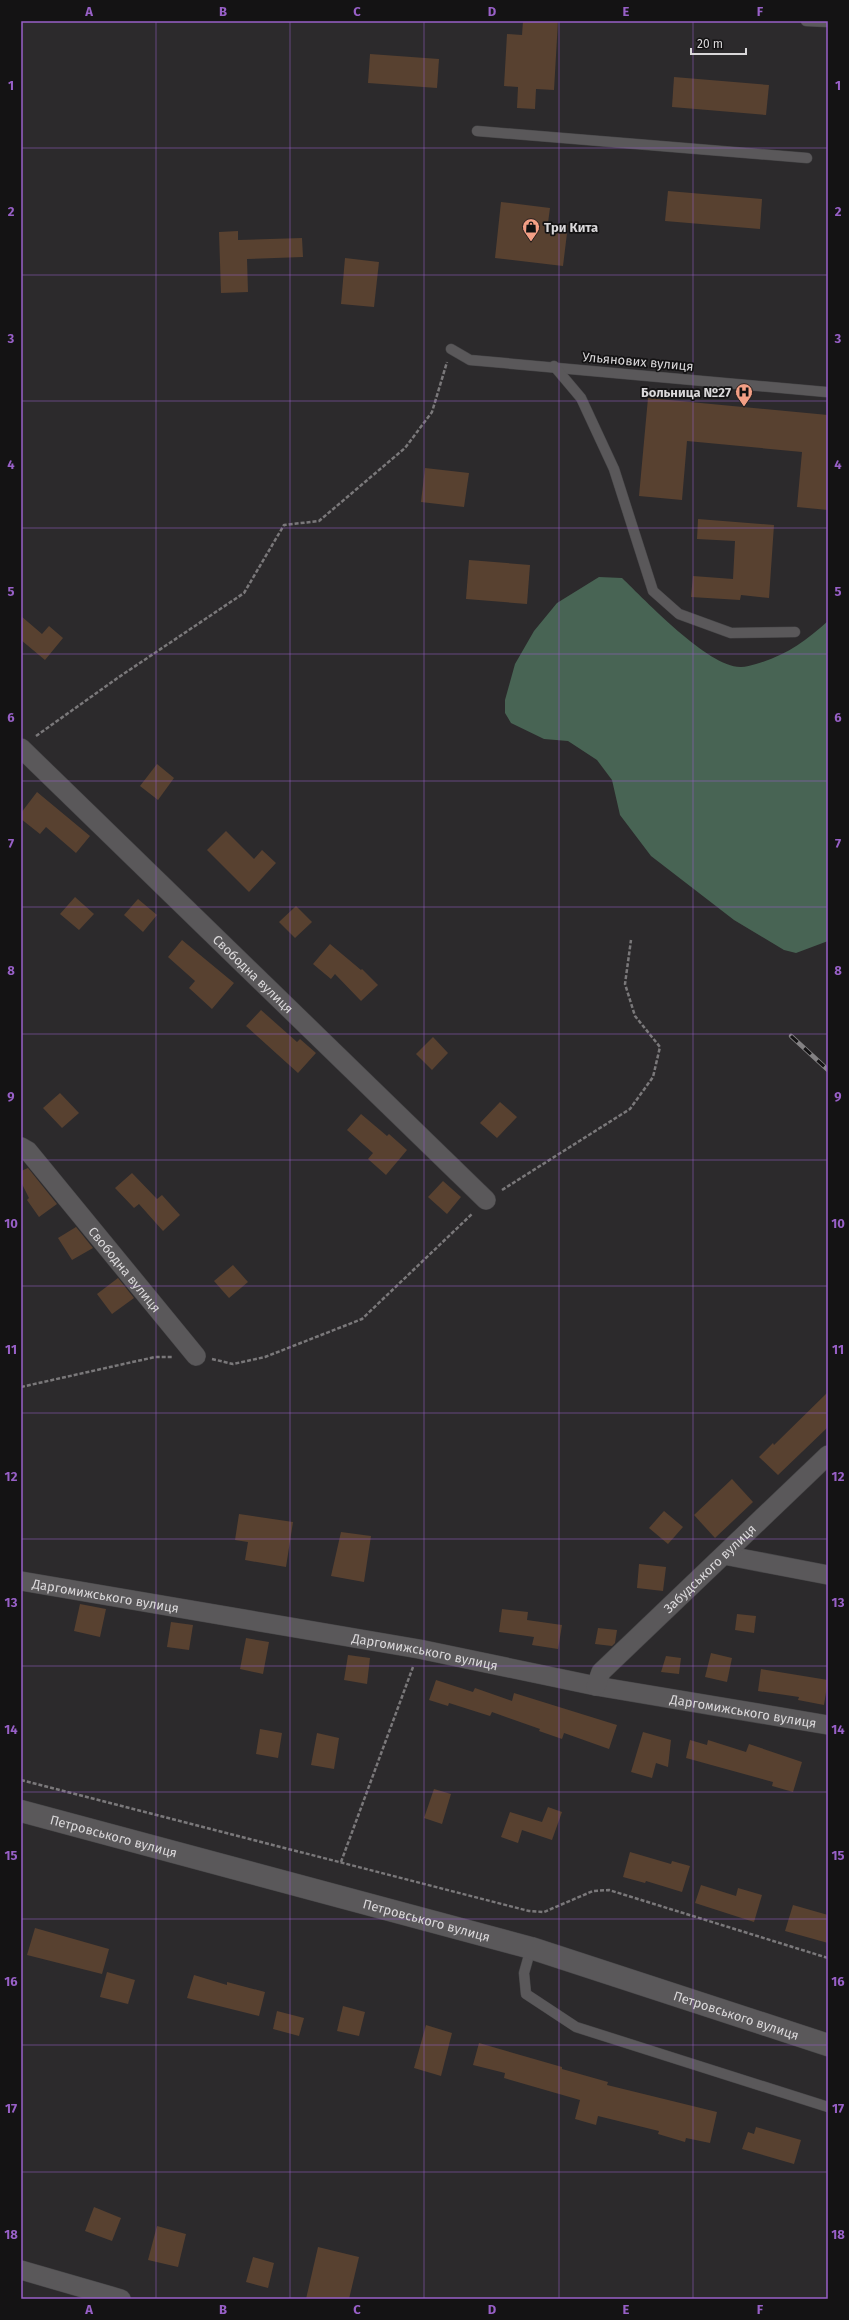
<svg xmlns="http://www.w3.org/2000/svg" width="849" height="2320" viewBox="0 0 849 2320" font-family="'Fira Sans',sans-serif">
  <rect width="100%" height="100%" fill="#2c2a2c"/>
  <path fill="#486454" d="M 599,577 L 622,578 C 645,600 709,668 741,667 C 746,667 751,665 756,664 C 785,656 806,641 828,621 L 828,941 L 796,953 L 784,950 L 734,920 L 651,856 L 620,815 L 612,780 L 597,760 L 568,741 L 544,739 L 511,723 L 505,713 L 505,700 L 515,664 L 534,631 L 557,603 Z"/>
  <g fill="#584130">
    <polygon points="523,21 558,21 554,90 536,89 535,109 517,108 518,87 504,86 507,34 522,35"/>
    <polygon points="370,54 439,59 437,88 368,83"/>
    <polygon points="674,77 769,85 766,115 672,107"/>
    <polygon points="668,191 762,199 760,229 665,221"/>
    <polygon points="501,202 550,208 548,223 568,225 563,266 495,258"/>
    <polygon points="238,231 238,240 302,238 303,257 247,259 248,292 221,293 219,232"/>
    <polygon points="345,258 379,262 374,307 341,304"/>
    <polygon points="648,398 828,415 828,510 797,507 802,452 687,441 682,500 639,496"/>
    <polygon points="425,468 469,473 464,507 421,502"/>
    <polygon points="698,519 774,525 769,598 741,595 740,600 691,597 693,576 733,579 735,541 697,539"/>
    <polygon points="469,560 530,565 527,604 466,599"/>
    <polygon points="21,616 42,634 49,626 63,638 45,660 21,640"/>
    <polygon points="157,764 174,778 158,800 140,786"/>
    <polygon points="37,792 90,836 76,853 46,827 40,834 21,819 21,813"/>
    <polygon points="226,831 254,859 262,850 276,863 249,892 207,850"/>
    <polygon points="75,897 94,914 79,930 60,914"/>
    <polygon points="138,899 157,915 143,932 124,915"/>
    <polygon points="296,906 312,922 295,938 279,922"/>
    <polygon points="182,940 234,983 212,1009 189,988 195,981 168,957"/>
    <polygon points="330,944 361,970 362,969 378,985 361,1001 335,974 331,979 313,964"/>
    <polygon points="261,1010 297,1042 300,1039 316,1053 298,1073 246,1026"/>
    <polygon points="433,1037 448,1053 432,1070 416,1054"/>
    <polygon points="60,1093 79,1113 62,1128 43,1108"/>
    <polygon points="500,1102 517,1117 497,1138 480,1123"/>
    <polygon points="361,1114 387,1136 389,1134 407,1150 386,1175 368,1159 373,1153 347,1130"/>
    <polygon points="28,1168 57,1204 39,1217 27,1200 29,1198 21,1182 21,1171"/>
    <polygon points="132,1173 157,1199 162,1195 180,1215 163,1231 139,1204 134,1208 115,1188"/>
    <polygon points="443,1181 461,1197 447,1214 428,1197"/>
    <polygon points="76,1227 93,1248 72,1260 58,1238"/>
    <polygon points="233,1265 248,1282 229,1298 214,1281"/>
    <polygon points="118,1278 134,1298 112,1314 97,1294"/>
    <polygon points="828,1392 828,1427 778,1475 759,1457 773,1443 774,1445"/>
    <polygon points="732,1479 753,1502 715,1538 694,1515"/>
    <polygon points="664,1511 683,1527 668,1544 649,1528"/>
    <polygon points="239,1514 293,1522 286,1567 245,1560 248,1542 235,1540"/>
    <polygon points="341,1532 371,1536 364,1582 331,1576"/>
    <polygon points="639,1564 666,1567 663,1591 637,1588"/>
    <polygon points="80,1604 106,1609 100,1637 74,1631"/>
    <polygon points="502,1609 528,1612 527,1620 562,1625 558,1649 532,1645 534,1637 499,1632"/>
    <polygon points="737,1614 756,1616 754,1633 735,1630"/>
    <polygon points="171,1622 193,1625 189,1650 167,1647"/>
    <polygon points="598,1628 617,1630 615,1643 612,1646 595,1644"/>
    <polygon points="246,1638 269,1642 263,1674 240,1669"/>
    <polygon points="711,1653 732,1658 727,1682 705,1677"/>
    <polygon points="348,1655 370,1658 367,1684 344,1680"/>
    <polygon points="666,1656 681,1658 679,1674 661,1672"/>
    <polygon points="761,1669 828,1680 824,1705 798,1700 799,1697 758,1691"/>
    <polygon points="436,1680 473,1692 475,1688 512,1701 514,1693 617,1725 609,1749 564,1733 562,1739 539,1731 540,1729 492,1712 490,1716 449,1703 448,1706 429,1700"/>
    <polygon points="260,1729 282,1733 278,1758 256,1754"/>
    <polygon points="643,1732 671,1740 668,1767 656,1763 652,1778 631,1772"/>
    <polygon points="317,1733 339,1738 334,1769 311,1765"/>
    <polygon points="690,1740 707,1745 708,1740 746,1752 749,1744 802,1762 793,1792 772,1786 773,1782 686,1758"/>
    <polygon points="434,1789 451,1794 442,1824 424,1818"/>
    <polygon points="548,1807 562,1812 552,1840 522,1830 518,1843 501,1837 510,1812 542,1822"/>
    <polygon points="630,1852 671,1864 672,1861 690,1866 682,1892 646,1881 645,1883 623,1877"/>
    <polygon points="701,1885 736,1896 738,1888 762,1895 754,1922 695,1903"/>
    <polygon points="793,1905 828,1915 828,1943 785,1931"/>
    <polygon points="35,1928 109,1949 102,1974 27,1955"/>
    <polygon points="107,1972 135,1980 128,2004 100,1997"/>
    <polygon points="194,1975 227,1985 227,1982 265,1992 259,2016 187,1998"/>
    <polygon points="343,2006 365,2012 359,2036 337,2031"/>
    <polygon points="277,2011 304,2018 299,2036 273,2029"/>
    <polygon points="426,2025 452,2033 441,2076 414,2068"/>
    <polygon points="479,2043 562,2067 562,2069 608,2082 607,2085 717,2112 710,2143 686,2138 685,2142 658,2134 659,2131 598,2116 596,2125 575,2119 580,2100 504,2078 505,2073 473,2065"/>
    <polygon points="756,2127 801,2140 794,2164 742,2149 748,2132 754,2134"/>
    <polygon points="94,2207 121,2218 112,2241 85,2231"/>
    <polygon points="157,2226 186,2234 178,2267 148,2260"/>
    <polygon points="318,2247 359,2257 349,2299 306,2299"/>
    <polygon points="253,2257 274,2263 268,2288 246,2282"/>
  </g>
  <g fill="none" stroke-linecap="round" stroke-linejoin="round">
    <g stroke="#474648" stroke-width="11">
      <g id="lane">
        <polyline points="806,21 828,22"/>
        <polyline points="477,131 807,158"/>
        <polyline points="451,349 470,360 826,392"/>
        <polyline points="554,366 581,398 614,469 653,591 679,614 731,633 795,632"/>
        <polyline points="531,1948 524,1973 526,1994 576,2027 828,2107"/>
      </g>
    </g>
    <g stroke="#474648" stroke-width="20">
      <g id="street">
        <path id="s1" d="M 21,748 L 486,1200"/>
        <path id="s2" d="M 21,1147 L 28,1151 L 196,1356"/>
        <polyline points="724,1555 828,1575"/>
        <path id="s3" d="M 21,1581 L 419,1649 L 596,1686 L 828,1725"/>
        <path id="s4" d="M 596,1686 L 601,1672 L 828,1455"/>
        <polyline points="21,2270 121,2299"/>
      </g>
    </g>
    <g stroke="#474648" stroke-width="23">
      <g id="secondary">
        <path id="s5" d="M 21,1811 L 531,1948 L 828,2045"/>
      </g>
    </g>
    <g stroke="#7a787a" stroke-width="2.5" stroke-dasharray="4 2" stroke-linecap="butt">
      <polyline points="36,736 119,677 244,593 284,525 319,521 405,448 432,412 447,362"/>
      <polyline points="502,1190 630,1109 653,1077 660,1047 635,1016 625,984 631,940"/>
      <polyline points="212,1359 233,1364 265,1357 362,1319 473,1213"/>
      <polyline points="21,1387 155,1357 172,1357"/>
      <polyline points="21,1780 529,1911 544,1912 593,1891 609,1890 828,1958"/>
      <polyline points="341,1862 413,1667"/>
    </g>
    <use href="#lane" stroke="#5a585a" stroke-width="10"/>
    <use href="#street" stroke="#5a585a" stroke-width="19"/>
    <use href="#secondary" stroke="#5a585a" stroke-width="22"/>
    <g stroke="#838183" stroke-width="4.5">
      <polyline id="rail" points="791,1036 828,1070"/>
    </g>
    <use href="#rail" stroke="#141314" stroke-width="3" stroke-dasharray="9" stroke-linecap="butt"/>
  </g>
  <path fill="none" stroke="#9860c7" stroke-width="1" stroke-opacity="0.55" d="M 156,21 L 156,2299M 290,21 L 290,2299M 424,21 L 424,2299M 559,21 L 559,2299M 693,21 L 693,2299M 21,148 L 828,148M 21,275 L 828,275M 21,401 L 828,401M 21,528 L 828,528M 21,654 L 828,654M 21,781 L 828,781M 21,907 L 828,907M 21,1034 L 828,1034M 21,1160 L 828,1160M 21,1286 L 828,1286M 21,1413 L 828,1413M 21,1539 L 828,1539M 21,1666 L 828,1666M 21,1792 L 828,1792M 21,1919 L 828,1919M 21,2045 L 828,2045M 21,2172 L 828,2172"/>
  <defs>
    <g id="shop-pin" transform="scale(0.9)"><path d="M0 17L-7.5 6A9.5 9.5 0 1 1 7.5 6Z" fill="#f39f85" stroke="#141314"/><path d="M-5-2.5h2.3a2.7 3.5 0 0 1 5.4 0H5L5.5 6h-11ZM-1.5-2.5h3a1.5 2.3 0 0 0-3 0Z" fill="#111"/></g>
    <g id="hospital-pin" transform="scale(0.9)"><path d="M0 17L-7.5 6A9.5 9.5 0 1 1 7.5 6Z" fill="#f39f85" stroke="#141314"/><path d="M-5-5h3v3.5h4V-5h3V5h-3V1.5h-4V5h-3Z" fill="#111"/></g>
  </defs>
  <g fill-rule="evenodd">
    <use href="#shop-pin" x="531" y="227"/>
    <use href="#hospital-pin" x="744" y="392"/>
  </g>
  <g text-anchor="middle" stroke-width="3.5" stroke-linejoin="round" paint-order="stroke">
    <g font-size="13" font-weight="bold" fill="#dad8da" stroke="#141314" text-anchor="start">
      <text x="544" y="232">Три Кита</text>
      <text x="731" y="397" text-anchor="end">Больница №27</text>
    </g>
    <g font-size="13" fill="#dad8da" stroke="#141314">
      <text transform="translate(638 361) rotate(5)" y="5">Ульянових вулиця</text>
      <text dy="5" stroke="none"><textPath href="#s1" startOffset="324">Свободна вулиця</textPath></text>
      <text dy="5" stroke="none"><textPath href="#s2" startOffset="161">Свободна вулиця</textPath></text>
      <text dy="5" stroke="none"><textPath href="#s4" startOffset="165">Забудського вулиця</textPath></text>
      <text dy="5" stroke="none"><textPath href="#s3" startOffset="86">Даргомижського вулиця</textPath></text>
      <text dy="5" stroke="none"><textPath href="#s3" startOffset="410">Даргомижського вулиця</textPath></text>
      <text dy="5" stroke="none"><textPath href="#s3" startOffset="734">Даргомижського вулиця</textPath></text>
      <text dy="5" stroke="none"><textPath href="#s5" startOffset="96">Петровського вулиця</textPath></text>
      <text dy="5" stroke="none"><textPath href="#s5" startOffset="420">Петровського вулиця</textPath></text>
      <text dy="5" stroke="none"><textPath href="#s5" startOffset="744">Петровського вулиця</textPath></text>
    </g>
  </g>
  <rect width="849" height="2320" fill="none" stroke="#141314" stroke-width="44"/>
  <path d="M691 48v6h55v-6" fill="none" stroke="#dad8da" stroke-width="2"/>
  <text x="697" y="48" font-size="12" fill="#dad8da" stroke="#141314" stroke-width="3" paint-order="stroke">20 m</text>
  <rect x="22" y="22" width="805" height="2276" fill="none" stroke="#9860c7" stroke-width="1.5"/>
  <g font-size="13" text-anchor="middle" font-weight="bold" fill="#9860c7">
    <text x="89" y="16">A</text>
    <text x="223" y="16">B</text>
    <text x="357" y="16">C</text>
    <text x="492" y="16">D</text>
    <text x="626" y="16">E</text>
    <text x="760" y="16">F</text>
    <text x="11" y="90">1</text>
    <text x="838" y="90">1</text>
    <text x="11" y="216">2</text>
    <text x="838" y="216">2</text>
    <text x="11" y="343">3</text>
    <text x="838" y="343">3</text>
    <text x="11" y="469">4</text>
    <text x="838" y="469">4</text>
    <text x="11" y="596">5</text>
    <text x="838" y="596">5</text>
    <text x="11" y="722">6</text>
    <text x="838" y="722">6</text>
    <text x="11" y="848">7</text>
    <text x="838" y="848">7</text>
    <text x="11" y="975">8</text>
    <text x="838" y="975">8</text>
    <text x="11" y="1101">9</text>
    <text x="838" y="1101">9</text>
    <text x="11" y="1228">10</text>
    <text x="838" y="1228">10</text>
    <text x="11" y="1354">11</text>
    <text x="838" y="1354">11</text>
    <text x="11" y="1481">12</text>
    <text x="838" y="1481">12</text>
    <text x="11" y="1607">13</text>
    <text x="838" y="1607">13</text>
    <text x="11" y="1734">14</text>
    <text x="838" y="1734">14</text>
    <text x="11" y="1860">15</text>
    <text x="838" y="1860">15</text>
    <text x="11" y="1986">16</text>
    <text x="838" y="1986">16</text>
    <text x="11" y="2113">17</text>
    <text x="838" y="2113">17</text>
    <text x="11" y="2239">18</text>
    <text x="838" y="2239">18</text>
    <text x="89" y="2314">A</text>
    <text x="223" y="2314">B</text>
    <text x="357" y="2314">C</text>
    <text x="492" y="2314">D</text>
    <text x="626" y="2314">E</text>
    <text x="760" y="2314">F</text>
  </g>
</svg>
